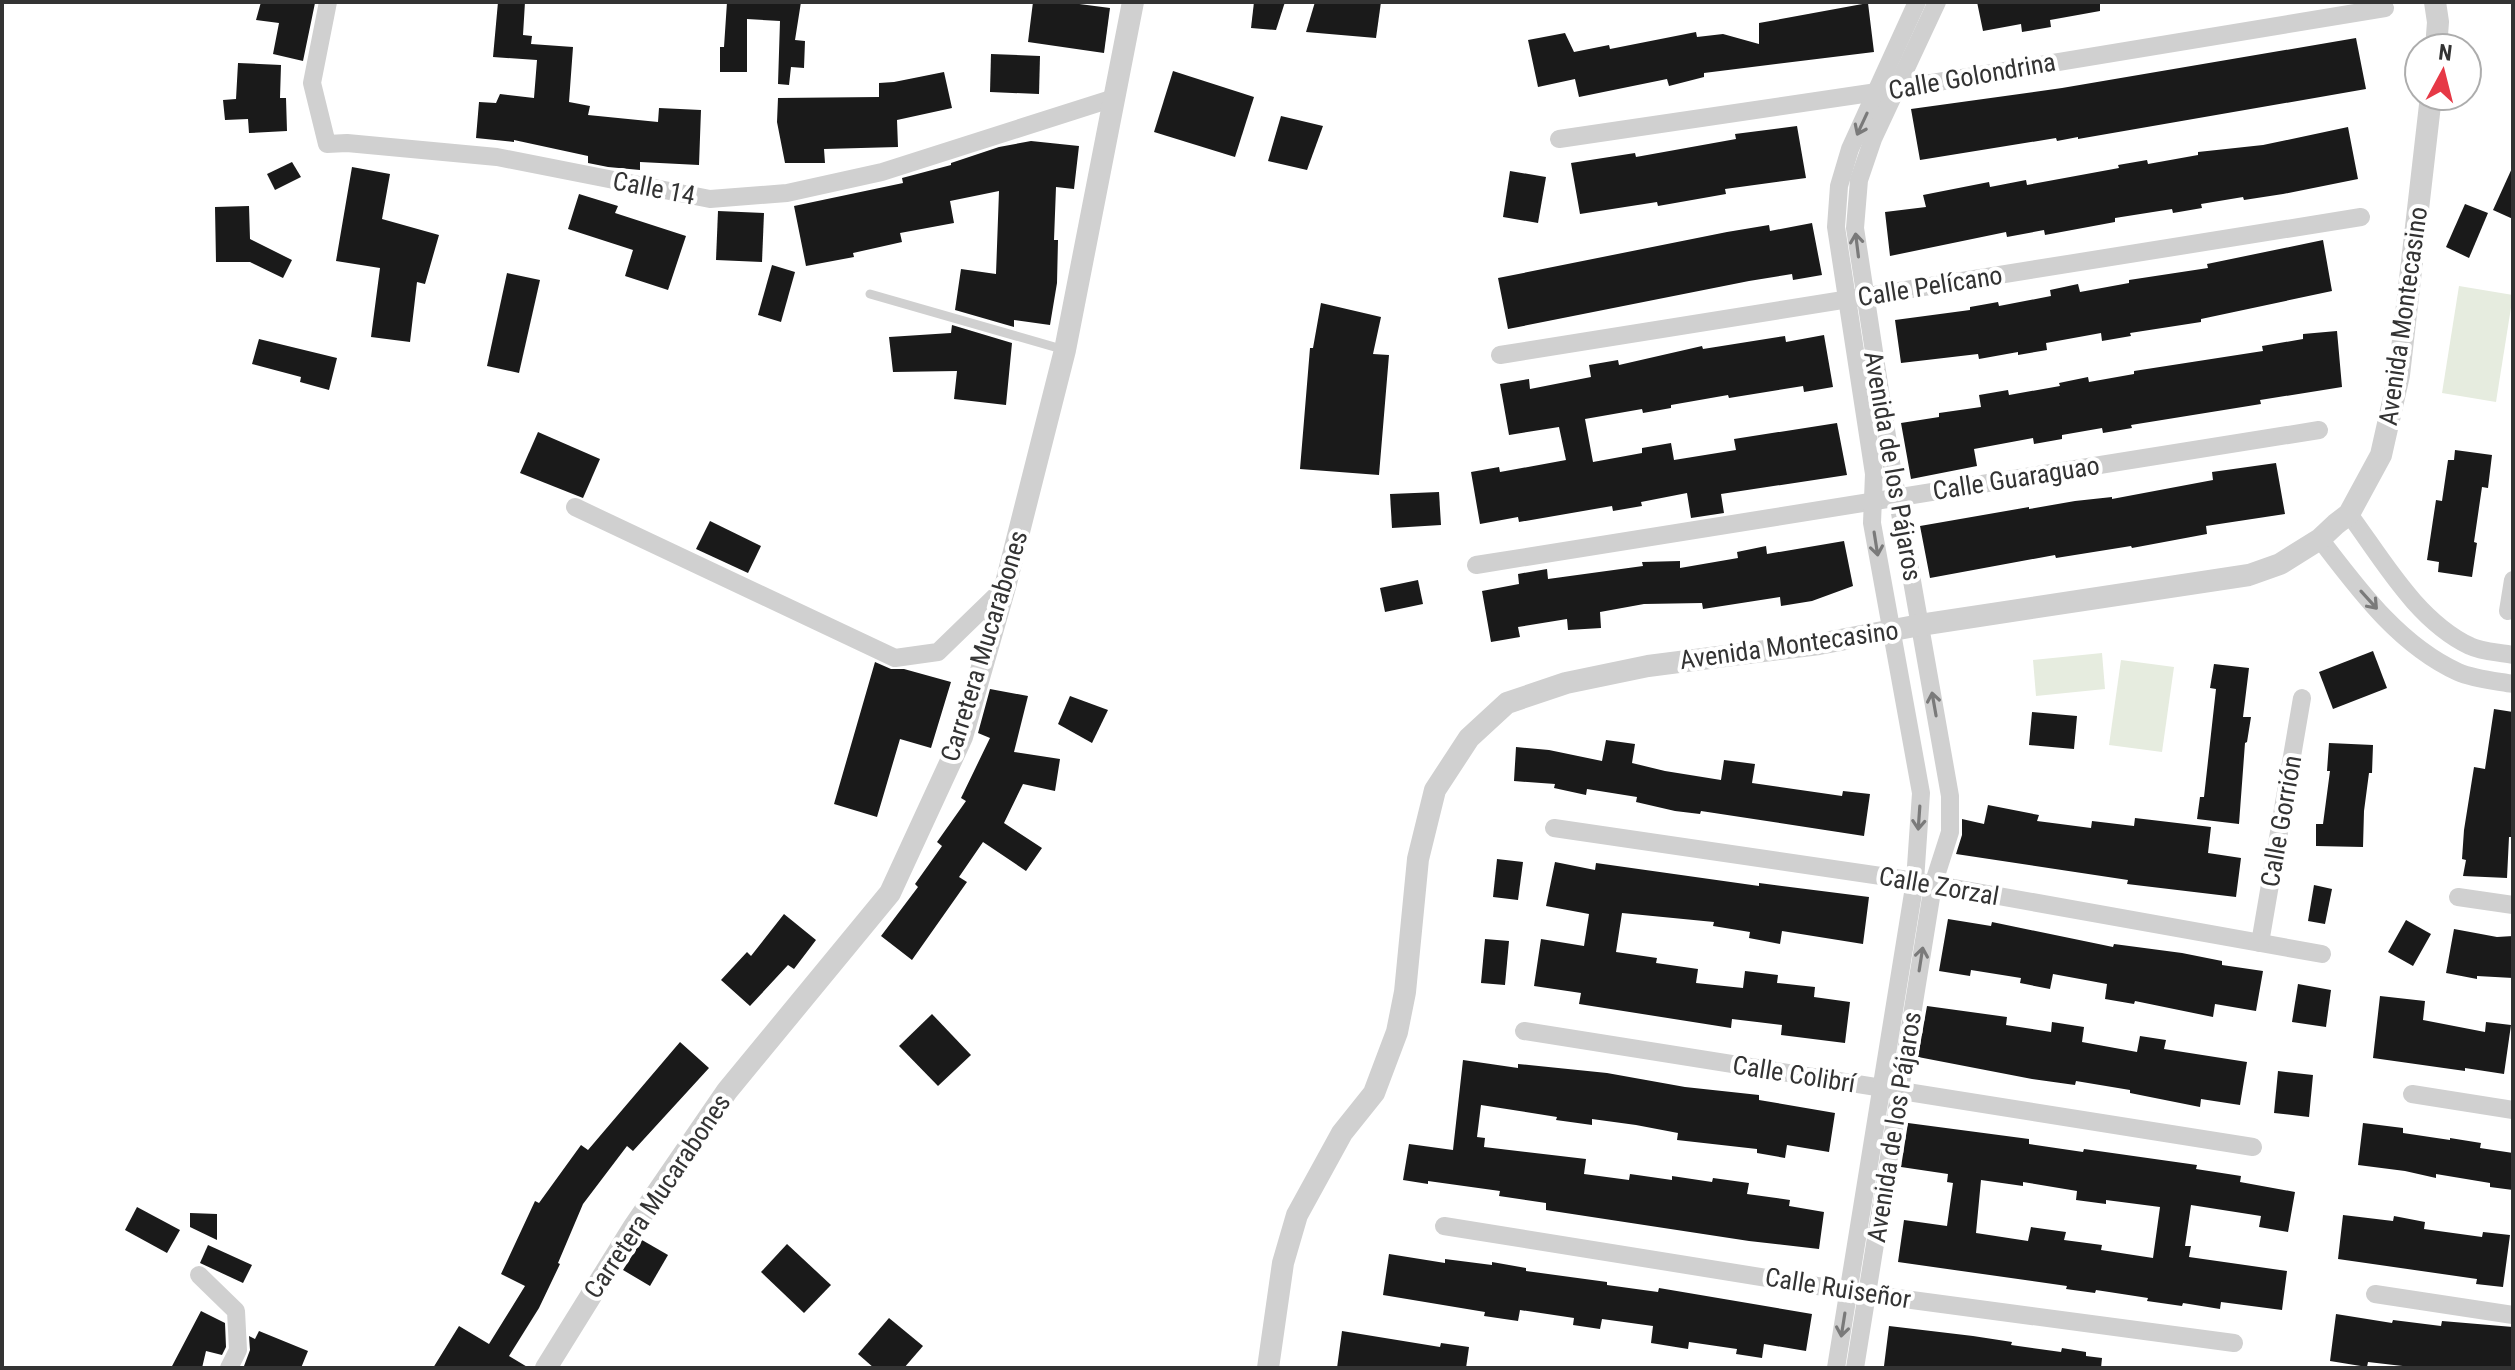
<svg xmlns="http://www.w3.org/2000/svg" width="2515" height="1370" viewBox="0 0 2515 1370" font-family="'Roboto Condensed',sans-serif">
  <rect width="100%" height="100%" fill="#fff"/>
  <g fill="#e6ecdf">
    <polygon points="2459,286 2513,295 2496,402 2442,393"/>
    <polygon points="2102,653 2105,689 2036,696 2033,660"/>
    <polygon points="2121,660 2174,667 2162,752 2109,745"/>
  </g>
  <g fill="#1a1a1a" fill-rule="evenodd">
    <polygon points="261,2 315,3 303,61 273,54 279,23 256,20"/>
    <polygon points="498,2 525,2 523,35 532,36 531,44 573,47 569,102 590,106 588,115 658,122 659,108 701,110 699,165 640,162 640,170 608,167 588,163 588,156 514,140 514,142 476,138 479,102 496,103 500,94 534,98 537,60 493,57"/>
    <polygon points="727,2 801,2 795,40 805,41 804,68 791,67 789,85 778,84 780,21 747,19 747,72 720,72 720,47 724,47"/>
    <polygon points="1033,2 1064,2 1110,8 1104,53 1028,42"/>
    <polygon points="1254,2 1285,2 1276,30 1251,28"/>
    <polygon points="1315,2 1381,2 1376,38 1306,32"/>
    <polygon points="1977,2 2100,2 2100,11 2050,20 2051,27 2022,32 2021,24 1983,31"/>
    <polygon points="1868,3 1874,52 1704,73 1704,77 1669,86 1667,79 1579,97 1575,79 1538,87 1528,40 1565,33 1574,52 1609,45 1610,49 1696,32 1697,37 1723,34 1759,44 1759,23"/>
    <polygon points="2356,38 2366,89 2078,139 2078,137 2057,141 2056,138 1920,160 1911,109 2062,88"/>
    <polygon points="991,54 1040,56 1039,94 990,92"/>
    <polygon points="238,63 281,65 280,98 286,98 287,131 249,133 248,119 225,120 223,100 236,99"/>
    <polygon points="1173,71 1254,97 1235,157 1154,132"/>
    <polygon points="944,72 952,108 897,120 898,147 824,149 825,163 785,163 777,122 778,98 879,97 879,83 894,82"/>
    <polygon points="1281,116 1323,126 1307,170 1268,161"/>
    <polygon points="1797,126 1806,178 1725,189 1726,194 1658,206 1657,202 1580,214 1571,163 1635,153 1636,157 1736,139 1735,134"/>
    <polygon points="2348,127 2358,179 2283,194 2244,200 2243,197 2201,204 2202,208 2173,213 2172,209 2115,218 2115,222 2045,235 2044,230 2007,237 2006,232 1890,256 1885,212 1926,207 1923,195 1989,182 1990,187 2026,180 2027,185 2119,168 2118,165 2147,160 2148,164 2198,155 2198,152 2263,145"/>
    <polygon points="1031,141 1079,146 1074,189 1056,187 1054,240 1058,240 1057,283 1050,325 1014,320 1014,327 955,310 961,269 996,274 999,191 950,201 954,223 900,233 902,242 853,253 854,257 806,266 794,206 903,183 902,178 951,165 951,163 999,147"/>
    <polygon points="292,162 301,177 275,190 267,174"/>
    <polygon points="2513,166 2513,219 2493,210"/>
    <polygon points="352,167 390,174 382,219 439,235 425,284 417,282 410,342 371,337 380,268 336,261"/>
    <polygon points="1510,171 1546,177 1538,223 1503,217"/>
    <polygon points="579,194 618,206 615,213 686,236 668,290 625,276 633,250 568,229"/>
    <polygon points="2465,204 2488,213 2469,258 2446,247"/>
    <polygon points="249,206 250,239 292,260 283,278 250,262 216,262 215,207"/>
    <polygon points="718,211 764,213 762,262 716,260"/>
    <polygon points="1812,223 1822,275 1793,280 1792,274 1749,281 1508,329 1498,278 1727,232 1769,225 1770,231"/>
    <polygon points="2323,240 2332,291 2201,319 2201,322 2130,333 2131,336 2102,341 2101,333 2046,343 2047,350 2018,355 2018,352 1979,359 1978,354 1901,363 1895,320 1970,310 1970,307 1998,302 1999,306 2051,296 2050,290 2078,284 2080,292 2129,283 2129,280 2208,268 2207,264"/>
    <polygon points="772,265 795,272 781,322 758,315"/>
    <polygon points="507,273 540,280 519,373 487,366"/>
    <polygon points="1321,303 1381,317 1373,354 1389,355 1379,475 1300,469 1310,348 1313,348"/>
    <polygon points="952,325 1012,343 1006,405 954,399 957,371 893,372 889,337 951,333"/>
    <polygon points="2337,331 2342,387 2260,400 2261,404 2131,425 2132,428 2103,433 2102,428 2062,435 2062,439 2034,444 2033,438 1974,449 1977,466 1911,479 1901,423 1939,417 1939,413 1981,407 1979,395 2008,390 2009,395 2060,386 2059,383 2088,377 2089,382 2134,374 2134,371 2263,351 2262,346 2303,339 2303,334"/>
    <polygon points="1824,335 1833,387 1804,392 1803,386 1729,398 1728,395 1671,405 1671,408 1643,413 1642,409 1585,419 1593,462 1642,453 1642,448 1671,443 1674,460 1736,450 1734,439 1837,423 1847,475 1721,494 1724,513 1691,518 1687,493 1641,502 1642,506 1613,511 1612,506 1519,522 1518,517 1480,524 1471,472 1499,467 1500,472 1566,460 1559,427 1509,435 1500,384 1529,379 1530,389 1591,377 1589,365 1618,360 1619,365 1702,346 1703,349 1785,336 1786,342"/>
    <polygon points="259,339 337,358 329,390 300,382 301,377 252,364"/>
    <polygon points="538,432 600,459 583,498 520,473"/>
    <polygon points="2455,450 2492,455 2488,488 2482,487 2474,542 2477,543 2472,577 2438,572 2439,562 2427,560 2436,500 2442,501 2448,460 2454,460"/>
    <polygon points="2276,463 2285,514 2206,526 2207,534 2132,548 2131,546 2056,558 2055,555 1930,578 1920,526 2029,507 2029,509 2075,501 2112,497 2112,499 2213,480 2212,472"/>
    <polygon points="1439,492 1441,525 1392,528 1390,494"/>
    <polygon points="710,521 761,546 748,573 696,549"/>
    <polygon points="1844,541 1853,586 1812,601 1781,606 1780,597 1703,609 1702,603 1644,604 1600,612 1601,628 1568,630 1567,619 1518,627 1520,637 1491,642 1482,591 1519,584 1518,574 1547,569 1548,579 1643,566 1642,562 1680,561 1680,568 1738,558 1737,552 1766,546 1767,554"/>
    <polygon points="1418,580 1423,604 1385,612 1380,588"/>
    <polygon points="2373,651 2387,688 2333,709 2319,672"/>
    <polygon points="875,662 891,669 904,669 951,682 931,748 900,739 877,817 834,804"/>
    <polygon points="2214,664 2249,668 2243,717 2251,717 2247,742 2245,743 2239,824 2197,819 2200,797 2204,797 2216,689 2210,688"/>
    <polygon points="990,689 1028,696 1014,752 1060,759 1055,791 1023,784 1004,823 1042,848 1026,871 983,842 959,877 967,882 912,960 881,936 918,887 915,884 942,846 937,842 966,801 961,798 990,738 978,733"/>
    <polygon points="1070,696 1108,710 1092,743 1058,724"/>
    <polygon points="2494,709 2513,712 2513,837 2509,837 2507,878 2463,876 2466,860 2462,859 2464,830 2474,767 2485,769"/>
    <polygon points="2032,712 2077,716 2074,749 2029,745"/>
    <polygon points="1606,740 1635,744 1632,763 1665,771 1721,780 1724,760 1755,764 1752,783 1842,796 1843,791 1870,794 1864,836 1701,811 1700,814 1675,811 1636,802 1637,797 1587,789 1586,795 1554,788 1555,784 1514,781 1516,747 1549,750 1602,761"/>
    <polygon points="2329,743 2373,745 2372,773 2369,773 2364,811 2363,847 2316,846 2316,824 2323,824 2330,771 2327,771"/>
    <polygon points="1988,805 2039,815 2037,821 2091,828 2092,821 2134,826 2135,818 2211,827 2208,853 2241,858 2236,897 2127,884 2128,880 1956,854 1962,835 1962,819 1984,824"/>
    <polygon points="1497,859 1523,862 1518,900 1493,897"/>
    <polygon points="1555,862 1595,870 1596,863 1759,886 1759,883 1869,897 1863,944 1782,931 1780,944 1749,938 1750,932 1713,926 1714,922 1622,913 1616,952 1657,958 1656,963 1698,969 1696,983 1743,988 1745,971 1778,975 1777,983 1815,987 1814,997 1850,1002 1845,1043 1781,1035 1782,1025 1732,1019 1731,1028 1579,1004 1581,993 1534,986 1541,939 1584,946 1589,914 1546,906"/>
    <polygon points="2314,885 2332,889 2325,924 2308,921"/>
    <polygon points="784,914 816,940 794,969 788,965 750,1006 721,980 747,952 751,956"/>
    <polygon points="1948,919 1991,926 1992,922 2113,947 2114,944 2182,953 2222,961 2222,965 2263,971 2256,1011 2215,1004 2213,1017 2135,1001 2134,1004 2105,999 2107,984 2053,974 2050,989 2020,983 2021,978 1971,970 1970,976 1939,971"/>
    <polygon points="2406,920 2431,934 2413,966 2388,952"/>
    <polygon points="2454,929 2497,937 2513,936 2513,978 2477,976 2477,979 2446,973"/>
    <polygon points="1485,939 1509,941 1505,985 1481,983"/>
    <polygon points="2298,984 2331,990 2326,1027 2292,1022"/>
    <polygon points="2380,996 2425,1001 2423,1020 2485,1032 2486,1022 2511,1025 2504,1074 2465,1068 2465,1071 2373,1058"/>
    <polygon points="1927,1006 2007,1017 2006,1025 2051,1032 2052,1022 2084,1027 2082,1042 2137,1052 2140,1036 2166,1040 2164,1049 2247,1062 2240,1105 2201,1099 2200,1107 2130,1093 2130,1090 2076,1081 2075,1085 2032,1079 1918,1057"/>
    <polygon points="932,1014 971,1055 938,1086 899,1046"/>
    <polygon points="680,1042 709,1068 633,1151 627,1146 583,1204 558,1263 560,1264 539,1308 509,1356 529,1368 433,1368 459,1326 489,1344 525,1286 501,1274 535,1201 539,1203 581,1145 588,1150"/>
    <polygon points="1463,1060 1518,1068 1518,1064 1607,1073 1685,1087 1759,1095 1759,1100 1835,1113 1829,1152 1787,1145 1785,1158 1757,1153 1757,1149 1677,1140 1678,1133 1636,1125 1592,1119 1592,1125 1556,1120 1557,1117 1481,1105 1477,1137 1485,1138 1484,1147 1586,1159 1584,1174 1629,1180 1630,1174 1672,1180 1672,1176 1712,1182 1713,1178 1749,1183 1747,1194 1790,1200 1789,1206 1824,1212 1819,1249 1749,1241 1546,1210 1546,1203 1499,1196 1500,1191 1428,1181 1428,1184 1403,1180 1409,1144 1453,1150"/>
    <polygon points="2278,1071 2313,1075 2309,1117 2274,1113"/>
    <path d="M 1908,1123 L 2029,1139 L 2029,1144 L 2083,1152 L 2084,1149 L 2197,1165 L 2196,1169 L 2241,1176 L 2240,1182 L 2295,1192 L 2288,1232 L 2259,1227 L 2261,1216 L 2191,1205 L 2185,1246 L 2191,1246 L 2189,1257 L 2287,1271 L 2282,1310 L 2221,1302 L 2220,1309 L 2183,1303 L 2182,1306 L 2147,1301 L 2148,1298 L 2096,1290 L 2095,1293 L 2066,1289 L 2067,1286 L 1898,1262 L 1904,1220 L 1947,1226 L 1953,1183 L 1947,1182 L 1948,1174 L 1901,1167 ZM 1981,1180 L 2023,1186 L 2023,1182 L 2077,1191 L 2076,1200 L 2106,1204 L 2106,1200 L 2160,1207 L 2153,1258 L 2101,1250 L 2102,1245 L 2064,1240 L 2066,1232 L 2031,1227 L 2028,1241 L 1976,1233 Z"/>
    <polygon points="2363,1123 2403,1128 2403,1133 2450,1140 2450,1138 2481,1143 2480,1148 2513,1153 2513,1190 2490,1187 2490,1183 2436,1174 2436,1178 2405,1171 2358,1165"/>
    <polygon points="137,1207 180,1230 167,1253 125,1230"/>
    <polygon points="190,1213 217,1214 217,1240 190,1227"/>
    <polygon points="2343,1215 2393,1221 2394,1216 2425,1222 2424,1229 2482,1237 2483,1232 2510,1235 2503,1287 2476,1284 2477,1279 2338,1259"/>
    <polygon points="642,1240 668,1255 650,1286 623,1270"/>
    <polygon points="787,1244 831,1285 804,1313 761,1272"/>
    <polygon points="208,1245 252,1265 243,1283 200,1263"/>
    <polygon points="1389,1254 1445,1263 1445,1259 1492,1265 1492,1262 1526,1268 1526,1271 1607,1282 1607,1285 1658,1292 1659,1288 1812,1314 1806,1351 1764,1344 1762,1358 1736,1354 1737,1349 1689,1342 1688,1349 1651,1343 1653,1326 1602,1319 1600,1329 1573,1325 1574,1318 1520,1310 1518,1321 1484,1316 1485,1312 1383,1295"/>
    <polygon points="201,1311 225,1323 226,1347 222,1355 206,1351 202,1368 171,1368"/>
    <polygon points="2336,1314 2392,1323 2393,1320 2441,1326 2442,1321 2513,1327 2513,1368 2420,1368 2368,1362 2367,1367 2330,1361"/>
    <polygon points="889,1318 923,1346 904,1368 874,1368 858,1354"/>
    <polygon points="1889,1326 1973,1336 2012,1342 2011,1345 2061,1352 2062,1348 2086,1352 2086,1356 2102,1358 2101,1368 1899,1368 1884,1366"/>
    <polygon points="259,1331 308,1351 301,1368 248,1368 244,1366 250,1350 249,1336 255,1339"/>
    <polygon points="1342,1331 1440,1347 1441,1343 1469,1347 1466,1368 1337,1368"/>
  </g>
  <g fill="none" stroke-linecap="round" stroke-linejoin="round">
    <polyline stroke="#d0d0d0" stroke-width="9" points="870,294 1065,350"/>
    <g stroke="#d0d0d0" stroke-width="18">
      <polyline points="328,2 312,83 327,144 347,143 497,157 710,199 787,193 882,172 1114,98"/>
      <polyline points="1559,139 1877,92 2385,8"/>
      <polyline points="1500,355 2361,217"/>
      <polyline points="575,507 895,658 938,652 1005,587"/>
      <path d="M 2349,514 C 2383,560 2417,621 2470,646 C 2482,652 2500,652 2513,655"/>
      <path d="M 2320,539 C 2359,590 2399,645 2458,672 C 2474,679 2496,681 2513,684"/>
      <polyline points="1476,565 2319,430"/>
      <polyline points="2508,611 2513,580"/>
      <polyline points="1554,828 1915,881 2322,954"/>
      <polyline points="2458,897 2513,905"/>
      <polyline points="2260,943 2302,698"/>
      <polyline points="1524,1031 2253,1147"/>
      <polyline points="2412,1094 2513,1110"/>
      <polyline points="1444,1226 1867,1294 2234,1343"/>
      <polyline points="199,1275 236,1311 238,1350 229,1368"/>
      <polyline points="2375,1294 2513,1315"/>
      <polyline points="1836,1368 1915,881 1921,793 1872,523 1874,474 1836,227 1839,186 1850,149 1917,2"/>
      <polyline points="1855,1368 1933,885 1950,832 1950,796 1891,462 1855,228 1859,180 1873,139 1937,2"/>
    </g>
    <g stroke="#d0d0d0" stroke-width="22">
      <polyline points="2435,2 2438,22 2436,48"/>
      <polyline points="546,1368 633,1228 727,1091 890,893 962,737 1005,587 1065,350 1133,2"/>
      <polyline points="1268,1368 1283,1263 1297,1215 1342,1133 1374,1093 1397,1032 1405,992 1418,859 1435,790 1469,738 1507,703 1566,683 1648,666 1819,644 1920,625 2249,575 2280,564 2320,539 2336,524 2349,514 2381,455 2399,375 2431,96"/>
    </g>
  </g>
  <defs><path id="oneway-shaft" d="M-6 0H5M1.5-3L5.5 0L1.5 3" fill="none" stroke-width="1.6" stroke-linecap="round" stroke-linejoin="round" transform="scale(2)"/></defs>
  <g stroke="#7a7a7a">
    <use href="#oneway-shaft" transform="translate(1862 124) rotate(115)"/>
    <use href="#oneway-shaft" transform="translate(1857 245) rotate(-97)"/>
    <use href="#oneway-shaft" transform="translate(1876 544) rotate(81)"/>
    <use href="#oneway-shaft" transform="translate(2369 600) rotate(48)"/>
    <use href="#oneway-shaft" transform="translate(1934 704) rotate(-100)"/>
    <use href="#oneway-shaft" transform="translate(1919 818) rotate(94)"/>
    <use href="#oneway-shaft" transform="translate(1921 959) rotate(-81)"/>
    <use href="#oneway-shaft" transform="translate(1843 1325) rotate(99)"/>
  </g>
  <g text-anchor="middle" stroke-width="8" stroke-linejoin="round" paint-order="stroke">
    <g font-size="26" fill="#333" stroke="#fff">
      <text transform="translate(1972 76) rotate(-10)" y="9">Calle Golondrina</text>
      <text transform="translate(654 188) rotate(11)" y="9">Calle 14</text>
      <text transform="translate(1930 286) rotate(-9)" y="9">Calle Pelícano</text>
      <text transform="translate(2403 316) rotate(-82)" y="9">Avenida Montecasino</text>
      <text transform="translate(1893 466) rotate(80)" y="9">Avenida de los Pájaros</text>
      <text transform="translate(2016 478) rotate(-9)" y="9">Calle Guaraguao</text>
      <text transform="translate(1789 645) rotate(-8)" y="9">Avenida Montecasino</text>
      <text transform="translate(984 646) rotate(-73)" y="9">Carretera Mucarabones</text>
      <text transform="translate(2281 821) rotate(-80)" y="9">Calle Gorrión</text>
      <text transform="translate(1939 886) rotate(10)" y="9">Calle Zorzal</text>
      <text transform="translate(1794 1074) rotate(9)" y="9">Calle Colibrí</text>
      <text transform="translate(1894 1127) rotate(-81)" y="9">Avenida de los Pájaros</text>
      <text transform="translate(657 1196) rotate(-56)" y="9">Carretera Mucarabones</text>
      <text transform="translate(1838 1288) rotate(9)" y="9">Calle Ruiseñor</text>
    </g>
  </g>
  <rect width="2515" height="1370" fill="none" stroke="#333333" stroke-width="8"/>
  <g transform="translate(2443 72) rotate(7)"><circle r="38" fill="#ffffff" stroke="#adadad" stroke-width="2"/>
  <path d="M0-6L14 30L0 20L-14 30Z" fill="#e63946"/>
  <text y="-12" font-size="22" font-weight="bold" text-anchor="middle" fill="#333333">N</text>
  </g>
</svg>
